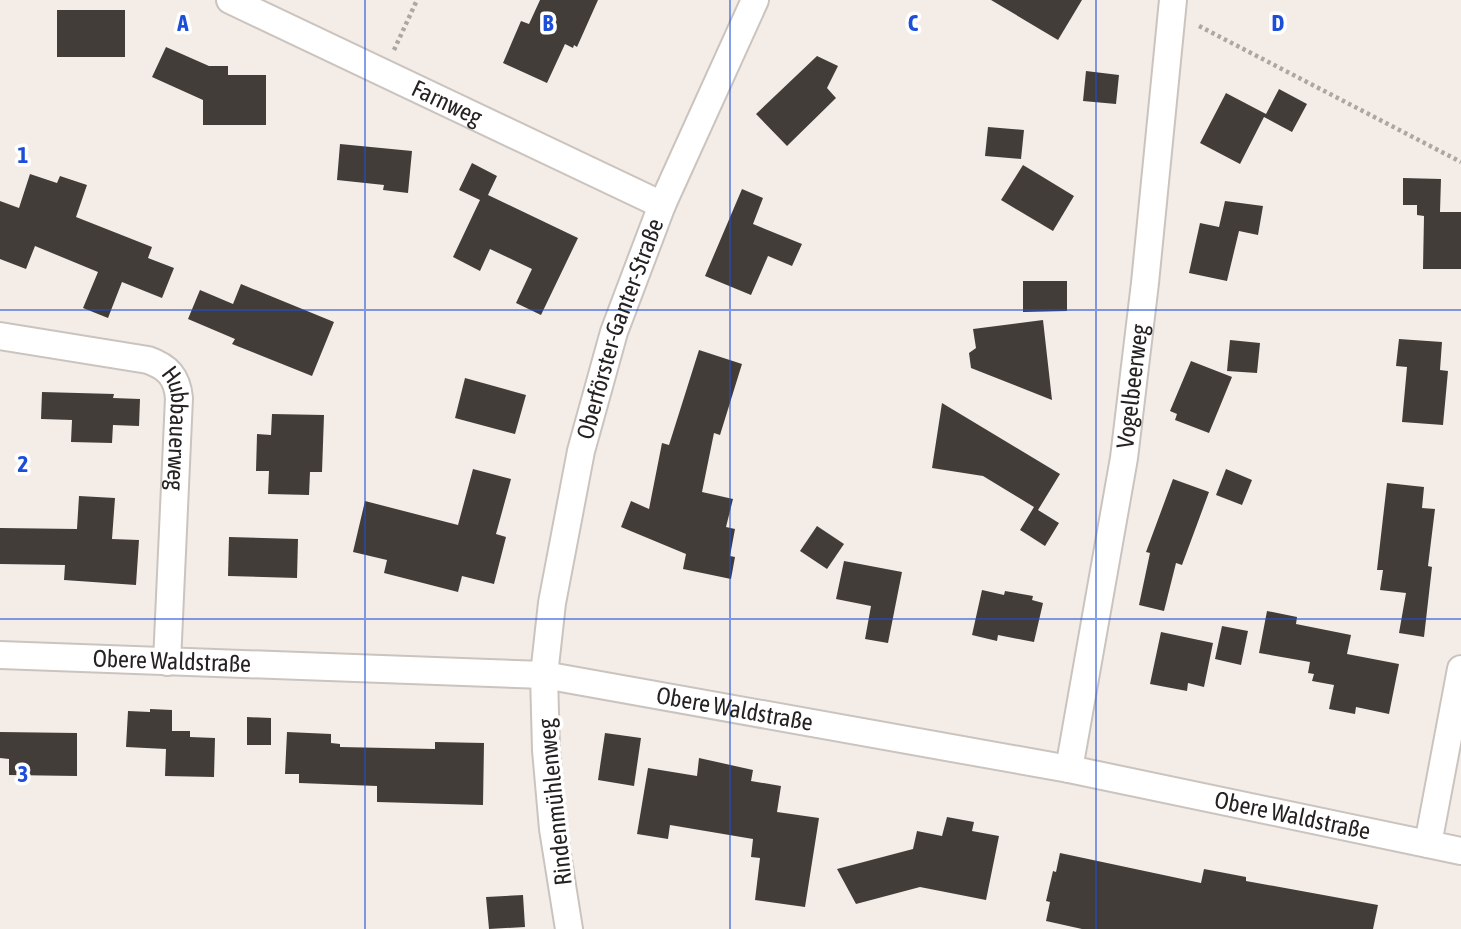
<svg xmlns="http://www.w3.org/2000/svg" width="1461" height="929" viewBox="0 0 1461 929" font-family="'Asap Condensed',sans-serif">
  <rect width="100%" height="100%" fill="#f4ede7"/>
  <g fill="#433d39">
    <polygon points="540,0 598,0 577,47 574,45 573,48 565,44 547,83 503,63 521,21 529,24"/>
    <polygon points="991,0 1082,0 1058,40"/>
    <rect x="57" y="10" width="68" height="47"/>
    <polygon points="166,47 209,66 228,66 228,75 266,75 266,125 203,125 203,100 152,77"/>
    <polygon points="817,56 838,66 827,88 836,98 787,146 756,114"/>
    <polygon points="1086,71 1119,75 1116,104 1083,101"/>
    <polygon points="1279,89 1307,104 1292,132 1264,117 1240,164 1200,143 1226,93 1266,114"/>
    <polygon points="988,127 1024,130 1021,159 985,156"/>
    <polygon points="340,144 412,151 408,193 383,190 384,185 337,180"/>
    <polygon points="472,163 497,176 488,195 578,238 541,315 516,303 532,269 490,249 480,271 453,257 480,200 459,190"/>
    <polygon points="1023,165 1074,196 1053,231 1001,200"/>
    <polygon points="30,174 57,183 60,176 87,185 76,217 152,247 148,258 174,268 162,298 122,282 108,318 83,308 98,272 35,246 26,269 0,259 0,201 19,208"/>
    <polygon points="1403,178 1441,179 1440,212 1461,212 1461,269 1423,269 1424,216 1417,215 1417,205 1403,205"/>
    <polygon points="742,189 763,198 753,224 802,244 792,266 768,256 751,295 705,276"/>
    <polygon points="1225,201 1263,206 1258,235 1239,231 1227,281 1189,273 1200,223 1219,227"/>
    <polygon points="1023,281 1067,281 1067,311 1023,312"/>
    <polygon points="241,284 334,322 312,376 232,344 235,339 188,319 200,290 233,304"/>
    <polygon points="1043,320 1052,400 971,368 969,353 976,348 973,329"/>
    <polygon points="1399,339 1442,342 1440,370 1448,371 1443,425 1402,422 1407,367 1396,366"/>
    <polygon points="1230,340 1260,343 1257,373 1227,371"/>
    <polygon points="699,350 742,364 720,435 714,433 702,492 733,499 726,527 735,529 730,556 735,557 731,579 683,569 686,554 621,527 631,501 649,509 662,443 669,445"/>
    <polygon points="1191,361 1232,377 1209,433 1175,420 1177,414 1170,411"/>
    <polygon points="465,378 526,395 515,434 455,418"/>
    <polygon points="42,392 114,394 113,398 140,399 139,426 113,425 112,443 71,442 72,420 41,419"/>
    <polygon points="942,403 1060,474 1038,510 1059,523 1045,546 1020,530 1034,507 983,476 932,468"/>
    <polygon points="272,414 324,415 322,472 310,472 309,495 268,494 269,471 256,471 257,434 271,435"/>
    <polygon points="473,469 511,479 496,534 506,537 494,584 462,576 458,592 384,573 387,560 353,552 365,501 458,525"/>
    <polygon points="1226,469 1252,480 1242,505 1216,495"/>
    <polygon points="1173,479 1209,492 1182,565 1176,563 1164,611 1139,605 1150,553 1146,552"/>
    <polygon points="1387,483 1424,487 1422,508 1435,509 1428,566 1432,567 1424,637 1399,633 1406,593 1380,590 1383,570 1377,570"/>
    <polygon points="79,496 115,498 112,539 139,540 136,585 64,580 65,565 0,564 0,528 77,529"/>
    <polygon points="817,526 844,544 827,569 800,551"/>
    <polygon points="229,537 298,539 297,578 228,576"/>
    <polygon points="844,561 902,572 888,643 865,639 871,606 836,599"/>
    <polygon points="982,590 1004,595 1005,591 1033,596 1032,600 1043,603 1034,642 998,635 997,641 972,635"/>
    <polygon points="1267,611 1297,617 1296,624 1351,635 1347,654 1399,664 1389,714 1356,707 1355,714 1329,709 1334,685 1312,681 1314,674 1308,673 1310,662 1259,653"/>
    <polygon points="1222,626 1248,631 1241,665 1215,659"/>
    <polygon points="1161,632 1213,643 1204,687 1188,683 1187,691 1150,684"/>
    <polygon points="150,709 172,710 172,731 190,731 190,737 215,738 214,777 165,776 166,749 126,747 128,711 150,712"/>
    <polygon points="247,717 271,718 271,745 247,745"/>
    <polygon points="0,732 77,733 77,776 9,775 9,759 0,758"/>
    <polygon points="287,732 331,734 331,743 340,744 340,747 435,749 435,742 484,743 483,805 377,802 377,786 299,783 299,774 285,774"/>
    <polygon points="605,733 641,738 634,786 598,780"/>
    <polygon points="699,758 753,770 751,781 781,786 777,812 819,818 805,907 755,900 760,858 751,857 753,839 670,825 668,839 637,834 648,768 697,776"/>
    <polygon points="947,817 974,822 972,831 999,836 986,900 920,887 856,904 837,869 913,849 917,831 942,836"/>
    <polygon points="1060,853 1201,883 1204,869 1246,877 1246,881 1378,905 1373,929 1082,929 1046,921 1050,902 1046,901 1053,871 1056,872"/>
    <polygon points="523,895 525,927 489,929 486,897"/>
  </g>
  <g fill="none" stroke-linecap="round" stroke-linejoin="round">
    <g stroke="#cbc3be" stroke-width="30">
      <g id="street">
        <path id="s1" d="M 230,0 L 662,205"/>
        <path id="s2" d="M 0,336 L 148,360 C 168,367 177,377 179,398 L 167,662"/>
        <path id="s3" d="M 0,655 L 544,675 L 1069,769 L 1461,851"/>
        <path id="s4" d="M 1069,769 L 1124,458 L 1145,283 L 1173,0"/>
        <polyline points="1428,844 1461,669"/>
        <path id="s5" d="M 569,929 L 553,829 L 546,750 L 544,675 L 552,603 L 581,451 L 614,332 L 662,205 L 755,0"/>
      </g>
    </g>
    <g stroke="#aca7a2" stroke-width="4.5" stroke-dasharray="3.5 3.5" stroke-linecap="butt">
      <polyline points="1199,26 1461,162"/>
      <polyline points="394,50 417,0"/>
    </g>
    <use href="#street" stroke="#fff" stroke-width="26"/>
  </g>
  <path fill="none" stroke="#1d4ed8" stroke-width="2" stroke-opacity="0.55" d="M 365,0 L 365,929M 730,0 L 730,929M 1096,0 L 1096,929M 0,310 L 1461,310M 0,619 L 1461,619"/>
  <g text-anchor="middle" stroke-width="7" stroke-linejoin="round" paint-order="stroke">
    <g font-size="24" fill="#252321" stroke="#fff">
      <text dy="8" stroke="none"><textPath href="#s1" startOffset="240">Farnweg</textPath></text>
      <text dy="8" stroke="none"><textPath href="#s5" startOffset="611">Oberförster-Ganter-Straße</textPath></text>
      <text dy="8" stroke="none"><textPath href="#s4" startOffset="388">Vogelbeerweg</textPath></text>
      <text dy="8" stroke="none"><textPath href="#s2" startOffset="233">Hubbauerweg</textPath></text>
      <text dy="8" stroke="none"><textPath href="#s3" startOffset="172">Obere Waldstraße</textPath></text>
      <text dy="8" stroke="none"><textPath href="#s3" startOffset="738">Obere Waldstraße</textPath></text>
      <text transform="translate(555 802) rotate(-96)" y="8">Rindenmühlenweg</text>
      <text dy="8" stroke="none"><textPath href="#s3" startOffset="1306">Obere Waldstraße</textPath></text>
    </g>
  </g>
  <g font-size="23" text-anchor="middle" font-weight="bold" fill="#1d4ed8" stroke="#fff" stroke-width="7" stroke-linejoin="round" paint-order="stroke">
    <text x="183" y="31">A</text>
    <text x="548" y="31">B</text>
    <text x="913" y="31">C</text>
    <text x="1278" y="31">D</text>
    <text x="23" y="163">1</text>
    <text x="23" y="472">2</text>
    <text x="23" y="782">3</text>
  </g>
</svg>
